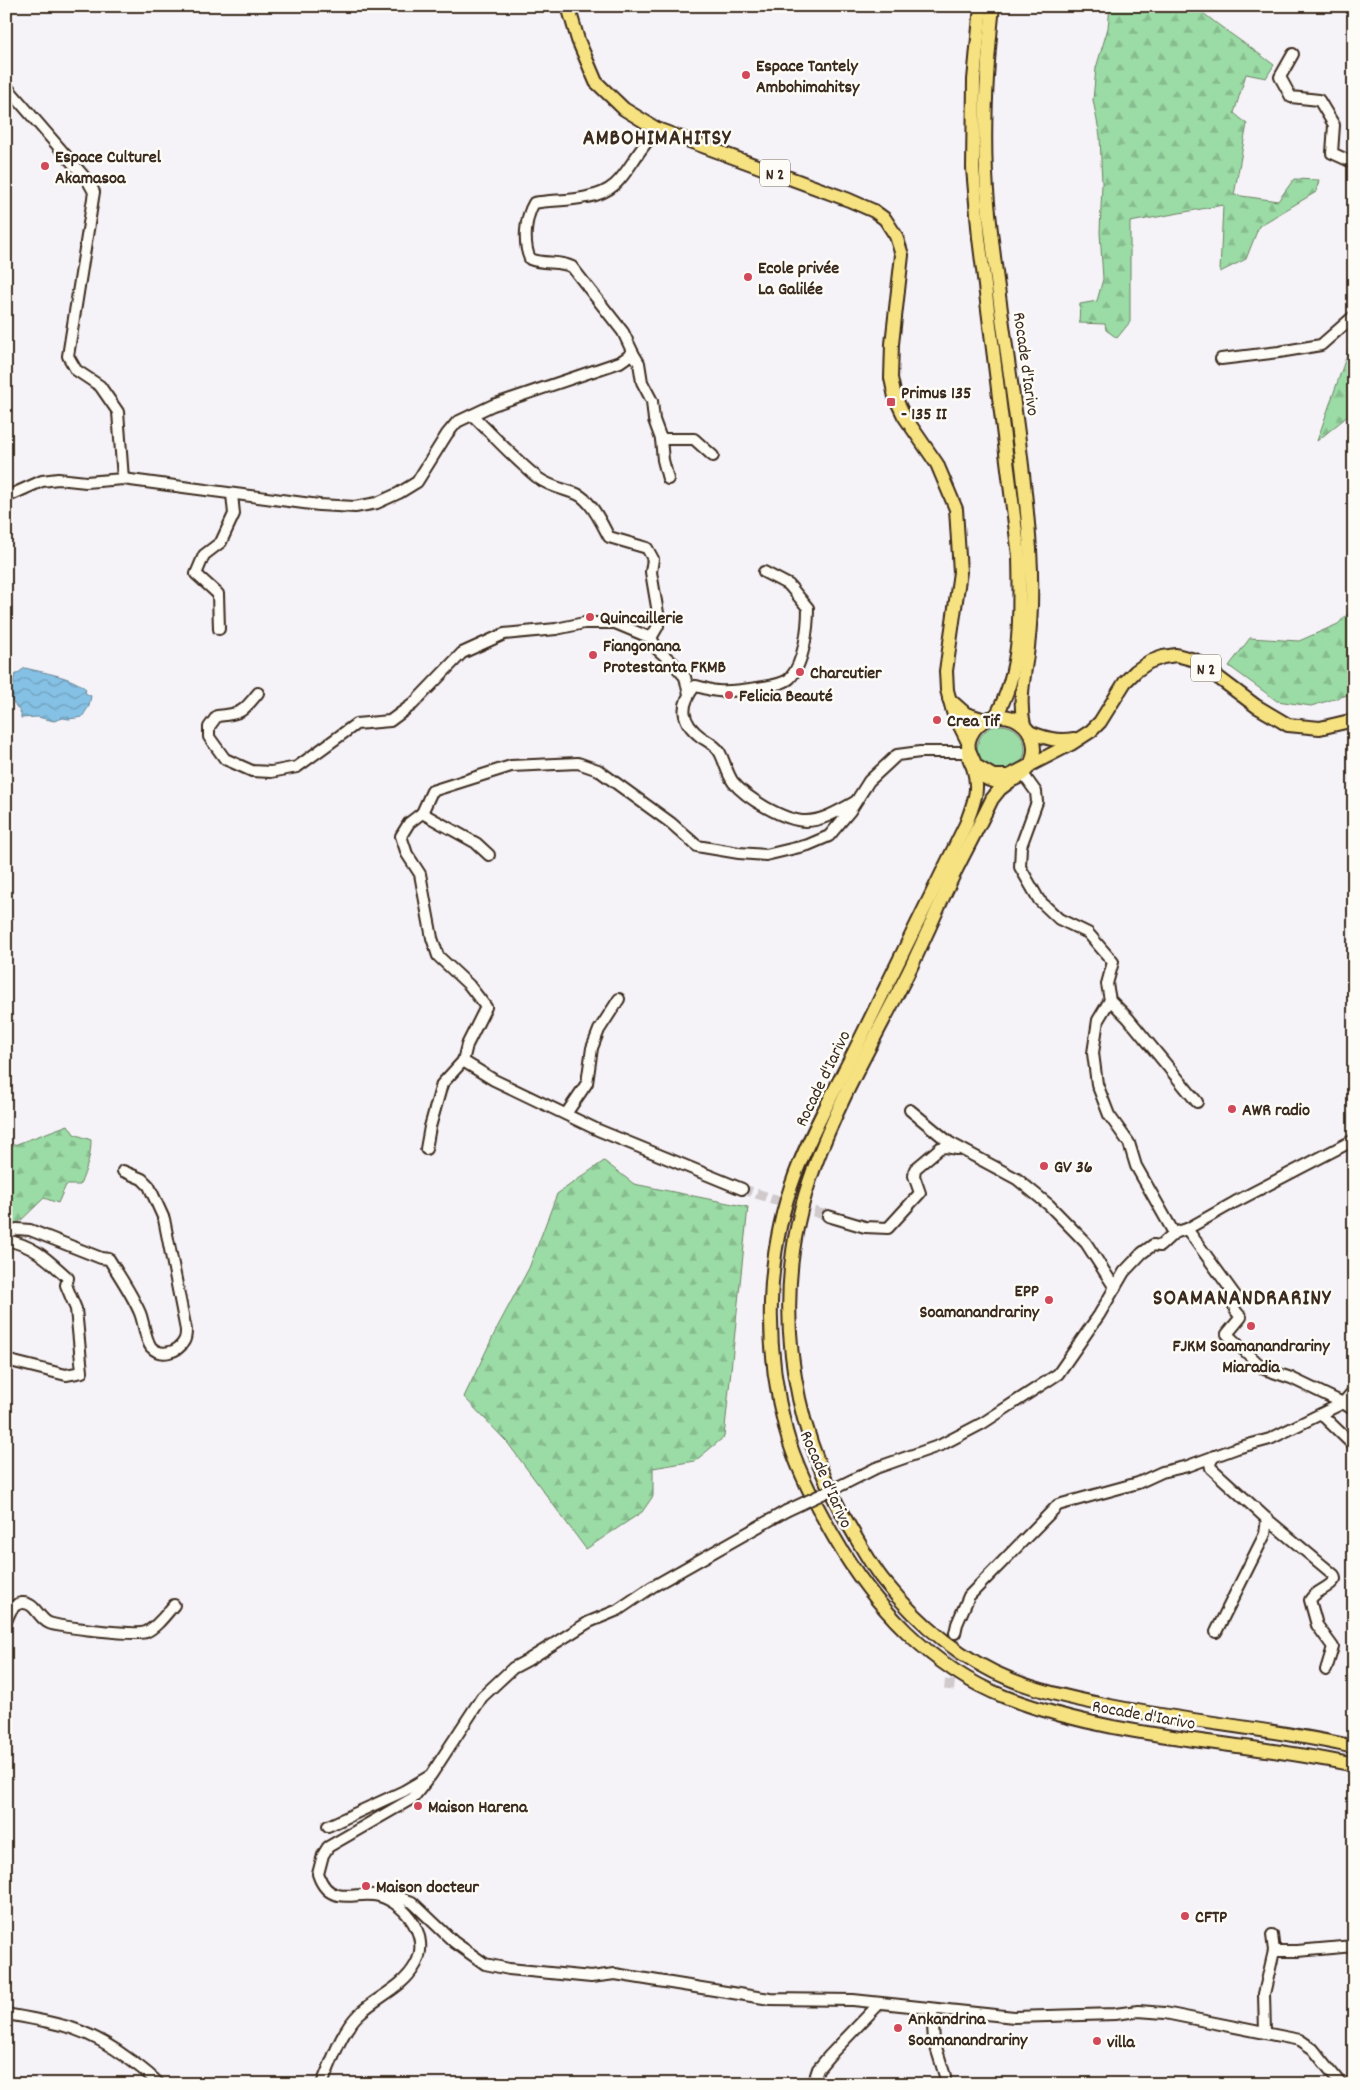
<svg xmlns="http://www.w3.org/2000/svg" width="1360" height="2090" viewBox="0 0 1360 2090" font-family="Dekko,sans-serif">
  <defs>
    <pattern id="forest-firs" width="22" height="20" patternUnits="userSpaceOnUse" patternTransform="scale(1.25)"><rect width="22" height="20" fill="#9bdba5"/><path d="M5 1l3.5 6h-7zM16 11l3.5 6h-7z" fill="#86bc8e"/></pattern>
    <pattern id="water-waves" width="16" height="10" patternUnits="userSpaceOnUse" patternTransform="scale(1.25)"><rect width="16" height="10" fill="#85c1e5"/><path d="M0 5q4-4 8 0t8 0" fill="none" stroke="#6e9db9"/></pattern>
  </defs>
  <rect width="100%" height="100%" fill="#f5f2f8"/>
  <filter id="ink" filterUnits="userSpaceOnUse"><feTurbulence type="fractalNoise" baseFrequency=".02" numOctaves="2"/><feDisplacementMap in="SourceGraphic" scale="10" xChannelSelector="R" yChannelSelector="G"/><feConvolveMatrix kernelMatrix="1 2 1 2 8 2 1 2 1" color-interpolation-filters="sRGB"/></filter>
  <g filter="url(#ink)">
    <g fill="url(#forest-firs)" stroke="#6b8262">
      <path d="M 1110,6 L 1195,6 C 1220,28 1248,45 1274,65 L 1266,78 L 1246,74 L 1234,113 L 1247,124 L 1234,195 L 1278,201 L 1294,179 L 1319,180 L 1316,192 L 1259,226 L 1246,259 L 1220,272 L 1223,205 L 1130,222 L 1130,322 L 1117,338 L 1106,330 L 1105,324 L 1079,323 L 1080,304 L 1097,301 L 1103,279 L 1100,232 L 1102,184 L 1100,136 L 1093,100 L 1096,68 L 1108,28 Z"/>
      <polygon points="1354,340 1354,411 1317,441 1349,349"/>
      <polygon points="1354,607 1354,693 1311,706 1277,701 1229,666 1250,638 1299,641 1338,624"/>
      <path d="M 68,1125 L 74,1134 L 91,1140 C 91,1156 86,1170 80,1185 L 66,1185 L 58,1203 L 44,1198 L 11,1230 L 6,1231 L 6,1148 Z"/>
      <polygon points="604,1161 634,1184 748,1207 724,1437 695,1461 653,1468 653,1496 642,1512 586,1549 507,1442 464,1397 498,1326 529,1268 557,1194"/>
    </g>
    <circle fill="#9bdba5" stroke="#6b8262" cx="1001" cy="749" r="24"/>
    <path fill="url(#water-waves)" stroke="#678595" d="M 25,668 C 44,673 71,676 86,689 L 85,693 L 91,696 L 89,706 L 82,717 L 69,719 L 63,718 L 54,721 L 38,717 L 21,718 L 21,713 L 12,701 L 10,694 L 15,675 Z"/>
    <g fill="none" stroke-linecap="round" stroke-linejoin="round">
      <g stroke="#d0cacc" stroke-width="10" stroke-dasharray="10 5" stroke-linecap="butt">
        <polyline points="742,1189 828,1216"/>
        <polyline points="949,1690 955,1633"/>
      </g>
      <g stroke="#3b2a1e" stroke-width="14">
        <g id="minor">
          <polyline points="1293,54 1280,77 1291,97 1319,100 1334,125 1332,153 1354,163"/>
          <polyline points="6,86 88,181 94,192 68,356 76,370 100,386 118,412 123,479"/>
          <polyline points="633,353 639,363 642,382 652,401 654,420 661,439 694,439 713,456"/>
          <polyline points="1221,359 1279,352 1321,345 1354,316"/>
          <polyline points="661,439 663,460 668,479"/>
          <path d="M 6,497 L 42,481 L 58,479 L 86,482 L 123,479 L 319,505 L 355,507 L 377,503 L 399,493 L 417,482 L 447,434 L 457,422 L 493,405 L 620,362 L 633,353 L 623,332 L 572,267 C 559,260 544,265 530,259 C 523,243 525,218 534,203 C 551,200 570,201 587,197 C 616,192 623,176 638,154 C 644,145 651,137 657,129"/>
          <path d="M 764,572 L 789,585 L 808,608 C 808,628 804,663 790,678 C 782,687 731,692 718,691 C 711,691 703,687 695,686 C 680,705 680,721 701,737 C 707,741 715,745 719,751 C 725,761 726,772 733,782 C 746,798 784,821 806,821 C 823,821 840,810 855,802"/>
          <polyline points="219,629 218,594 196,574 204,555 221,542 234,514 232,494"/>
          <polyline points="651,638 658,650 673,663 685,677 689,694"/>
          <path d="M 258,693 C 243,712 241,714 217,716 L 209,727 L 209,737 L 225,759 L 252,771 L 271,772 L 297,767 L 356,724 L 390,721 L 413,704 L 462,653 L 504,634 L 556,629 L 584,623 L 615,623 L 651,638 L 658,626 L 658,613 L 651,572 L 653,559 L 647,548 L 609,537 C 602,524 591,500 577,494 C 564,489 550,487 538,478 C 514,459 494,436 472,415"/>
          <polyline points="1023,774 1036,792 1037,802 1021,846 1020,867 1039,900 1059,919 1088,933 1113,962 1107,984 1110,1000 1128,1018 1197,1102"/>
          <polyline points="422,813 409,823 401,836 407,854 420,874 432,938 438,956 469,985 486,1007 467,1045 463,1061 494,1080 598,1130 742,1189"/>
          <polyline points="489,855 476,843 422,813 432,791 511,766 578,763 598,770 671,823 697,846 739,853 766,855 808,845 829,836 850,811 869,781 897,755 920,752 968,752"/>
          <polyline points="1110,1000 1098,1020 1093,1053 1097,1084 1109,1115 1129,1143 1136,1166 1174,1233"/>
          <polyline points="910,1110 950,1143 1017,1179 1049,1205 1086,1243 1115,1288"/>
          <polyline points="566,1114 587,1083 592,1048 599,1030 619,999"/>
          <polyline points="426,1149 430,1127 442,1084 463,1061"/>
          <polyline points="828,1216 865,1227 888,1228 920,1193 914,1176 915,1169 940,1148 946,1147 957,1149"/>
          <path d="M 1187,1229 L 1237,1298 C 1232,1307 1234,1310 1241,1317 L 1227,1334 L 1232,1339 L 1264,1369 L 1291,1378 L 1343,1403 L 1354,1410"/>
          <path d="M 6,1233 L 17,1229 L 30,1230 L 101,1258 L 109,1259 C 120,1277 132,1294 140,1313 C 144,1323 145,1339 151,1347 C 160,1357 178,1353 184,1341 C 186,1338 186,1334 186,1330 L 164,1219 L 149,1186 L 142,1179 L 123,1171"/>
          <path d="M 6,1240 C 35,1246 47,1259 68,1278 L 66,1285 L 76,1309 L 82,1372 L 66,1375 L 6,1360"/>
          <polyline points="1321,1414 1354,1446"/>
          <path d="M 1214,1456 L 1210,1463 L 1211,1468 L 1267,1519 L 1334,1575 L 1335,1579 C 1329,1589 1316,1590 1310,1600 L 1317,1625 L 1333,1647 L 1326,1670"/>
          <polyline points="848,1482 876,1468 941,1445 983,1423 1058,1374 1099,1315 1124,1272 1142,1253 1153,1245 1160,1246 1174,1233 1187,1229 1235,1202 1354,1140"/>
          <path d="M 6,1622 C 9,1614 12,1604 22,1603 C 35,1602 38,1618 49,1623 C 59,1627 136,1636 146,1632 C 157,1627 166,1614 174,1605"/>
          <polyline points="1216,1632 1265,1534 1267,1519"/>
          <polyline points="955,1633 957,1624 969,1596 1058,1505 1138,1483 1162,1472 1188,1466 1237,1448 1270,1439 1343,1403 1354,1390"/>
          <polyline points="328,1826 404,1791 428,1777"/>
          <polyline points="380,1896 386,1893 412,1902 454,1942 485,1964 509,1969 591,1977 615,1974 770,1999 853,2000 1014,2017 1115,2014 1138,2011 1165,2013 1300,2040 1313,2049 1341,2084"/>
          <polyline points="1274,1951 1297,1951 1354,1946"/>
          <polyline points="932,2009 934,2041 945,2076 945,2084"/>
          <path d="M 6,2014 C 58,2023 86,2027 129,2059 C 140,2067 150,2074 159,2084"/>
          <polyline points="1265,2032 1264,1994 1274,1951 1272,1935"/>
          <path d="M 322,2084 C 332,2061 341,2031 359,2014 C 378,1996 403,1988 416,1964 C 430,1937 407,1904 379,1896 C 365,1892 351,1898 338,1895 C 327,1893 321,1883 318,1874 L 323,1855 L 328,1847 L 413,1798 L 431,1775 L 482,1697 L 513,1668 L 528,1660 L 589,1622 L 618,1610 L 652,1587 L 786,1511"/>
          <polyline points="813,2084 818,2069 829,2056 879,2004"/>
        </g>
      </g>
      <g stroke="#3b2a1e" stroke-width="16">
        <g id="major">
          <polyline points="568,6 578,40 596,82 624,109 657,129 849,200 874,211 885,219 896,236 902,255 892,344 891,378 895,397 904,416 937,464 956,509 960,572 946,671 947,690 953,712 968,742 969,750 976,766 993,776 1009,776 1071,744 1091,731 1100,722 1125,682 1136,671 1149,662 1163,657 1176,655 1195,660 1256,706 1288,725 1320,728 1354,720"/>
          <path d="M 981,6 L 974,80 L 973,168 L 979,238 L 1019,556 C 1020,610 1023,668 996,716"/>
          <path d="M 993,6 C 986,71 982,138 988,203 C 999,318 1022,433 1030,549 C 1032,582 1032,614 1028,647 C 1025,673 1018,699 1024,725"/>
          <polyline points="949,699 966,714 985,720"/>
          <circle cx="1001" cy="749" r="33"/>
          <path d="M 1029,732 C 1045,738 1057,742 1074,739"/>
          <path d="M 973,767 C 980,790 974,802 966,824 C 929,900 891,976 854,1052 C 834,1092 811,1132 795,1175 C 765,1256 764,1347 786,1431 C 796,1468 815,1504 834,1537 C 873,1605 931,1668 1005,1697 C 1117,1740 1238,1740 1354,1765"/>
          <path d="M 1012,780 L 1000,789 L 992,799 C 980,824 967,848 955,872 C 938,907 923,943 906,977 C 874,1040 838,1102 814,1168 C 770,1287 786,1421 851,1529 C 861,1546 871,1565 884,1581 C 918,1623 962,1660 1012,1680 C 1042,1692 1074,1699 1105,1705 C 1187,1722 1272,1728 1354,1747"/>
        </g>
      </g>
      <use href="#minor" stroke="#fdfcf7" stroke-width="10"/>
      <use href="#major" stroke="#f6e281" stroke-width="12"/>
      <g stroke="#3b2a1e" stroke-width="14" stroke-linecap="butt">
        <polyline id="minor-bridge" points="786,1511 848,1482"/>
      </g>
      <use href="#minor-bridge" stroke="#fdfcf7" stroke-width="10"/>
    </g>
  </g>
  <g fill="#d1495b" stroke="#fdfcf7" stroke-width="2">
    <circle cx="746" cy="75" r="5"/>
    <circle cx="45" cy="166" r="5"/>
    <circle cx="748" cy="277" r="5"/>
    <rect x="886" y="397" width="10" height="10" rx="2.5"/>
    <circle cx="590" cy="617" r="5"/>
    <circle cx="593" cy="655" r="5"/>
    <circle cx="800" cy="672" r="5"/>
    <circle cx="729" cy="695" r="5"/>
    <circle cx="937" cy="720" r="5"/>
    <circle cx="1232" cy="1109" r="5"/>
    <circle cx="1044" cy="1166" r="5"/>
    <circle cx="1049" cy="1300" r="5"/>
    <circle cx="1251" cy="1326" r="5"/>
    <circle cx="418" cy="1806" r="5"/>
    <circle cx="366" cy="1886" r="5"/>
    <circle cx="1185" cy="1916" r="5"/>
    <circle cx="898" cy="2028" r="5"/>
    <circle cx="1097" cy="2041" r="5"/>
  </g>
  <g text-anchor="middle" stroke-width="5" stroke-linejoin="round" paint-order="stroke">
    <g fill="#fdfcf7" stroke="#75695f" stroke-width="1">
      <rect x="760" y="159.5" width="30" height="27" rx="4"/>
      <rect x="1191" y="654.5" width="30" height="27" rx="4"/>
    </g>
    <g font-size="16" font-weight="bold" fill="#3b2a1e">
      <text x="775" y="179">N 2</text>
      <text x="1206" y="674">N 2</text>
    </g>
    <g font-size="18" font-weight="bold" fill="#3b2a1e" stroke="#fdfcf7" text-anchor="start">
      <text x="756" y="71">Espace Tantely<tspan x="756" dy="21">Ambohimahitsy</tspan></text>
      <text x="55" y="162">Espace Culturel<tspan x="55" dy="21">Akamasoa</tspan></text>
      <text x="758" y="273">Ecole privée<tspan x="758" dy="21">La Galilée</tspan></text>
      <text x="901" y="398">Primus 135<tspan x="901" dy="21">- 135 II</tspan></text>
      <text x="600" y="623">Quincaillerie</text>
      <text x="603" y="651">Fiangonana<tspan x="603" dy="21">Protestanta FKMB</tspan></text>
      <text x="810" y="678">Charcutier</text>
      <text x="739" y="701">Felicia Beauté</text>
      <text x="947" y="726">Crea Tif</text>
      <text x="1242" y="1115">AWR radio</text>
      <text x="1054" y="1172">GV 36</text>
      <text x="1039" y="1296" text-anchor="end">EPP<tspan x="1039" dy="21">Soamanandrariny</tspan></text>
      <text x="1251" y="1351" text-anchor="middle">FJKM Soamanandrariny<tspan x="1251" dy="21">Miaradia</tspan></text>
      <text x="428" y="1812">Maison Harena</text>
      <text x="376" y="1892">Maison docteur</text>
      <text x="1195" y="1922">CFTP</text>
      <text x="908" y="2024">Ankandrina<tspan x="908" dy="21">Soamanandrariny</tspan></text>
      <text x="1107" y="2047">villa</text>
    </g>
    <g font-size="18" fill="#3b2a1e" stroke="#fdfcf7">
      <text transform="translate(1027 364) rotate(82)" y="6">Rocade d'Iarivo</text>
      <text transform="translate(822 1078) rotate(-64)" y="6">Rocade d'Iarivo</text>
      <text transform="translate(827 1479) rotate(66)" y="6">Rocade d'Iarivo</text>
      <text transform="translate(1144 1714) rotate(10)" y="6">Rocade d'Iarivo</text>
    </g>
    <g font-size="22" font-weight="bold" letter-spacing="1" fill="#3b2a1e" stroke="#fdfcf7">
      <text x="657" y="144">AMBOHIMAHITSY</text>
      <text x="1242" y="1304">SOAMANANDRARINY</text>
    </g>
  </g>
  <rect width="1360" height="2090" fill="none" stroke="#fdfcf7" stroke-width="25"/>
  <rect x="12" y="12" width="1335" height="2065" fill="none" stroke="#3b2a1e" stroke-width="2" filter="url(#ink)"/>
</svg>
